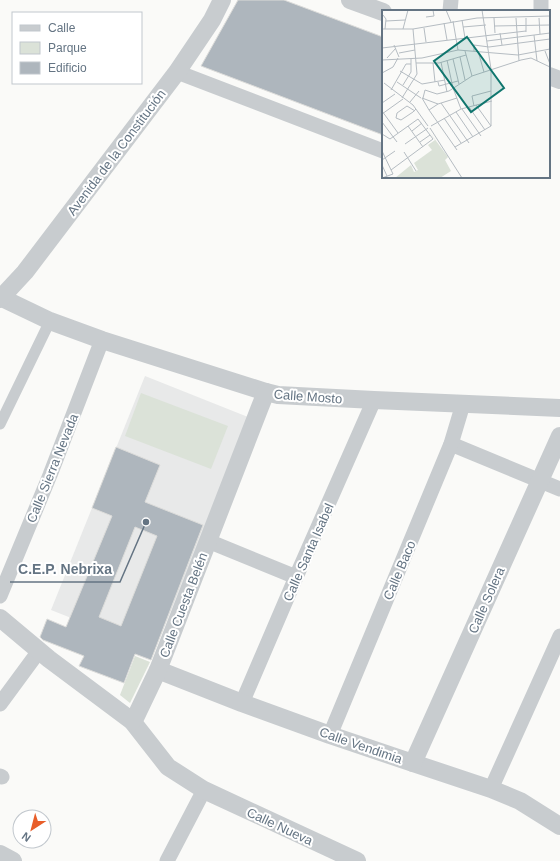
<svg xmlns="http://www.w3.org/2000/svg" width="560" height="861" viewBox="0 0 560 861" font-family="Helvetica,sans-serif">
  <rect width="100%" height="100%" fill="#fafaf8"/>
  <polygon fill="#e8e9e9" points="145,376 248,417 201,537 151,660 91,636 94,627 51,610"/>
  <g fill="#dbe2d8">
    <polygon points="141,393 228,426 211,469 125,436"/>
    <polygon points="135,656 150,662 130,703 120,695"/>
  </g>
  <g fill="#aeb6bd" stroke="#dcdcda" fill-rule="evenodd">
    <polygon points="238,0 284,0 383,37 383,135 201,66"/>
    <path d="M 116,447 L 160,465 L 145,502 L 203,525 L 151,660 L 135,654 L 124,683 L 79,666 L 84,656 L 43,640 L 40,637 L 47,619 L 66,627 L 112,516 L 92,508 ZM 135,527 L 157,536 L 121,626 L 99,617 Z"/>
  </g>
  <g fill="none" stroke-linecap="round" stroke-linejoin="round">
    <polyline stroke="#c8cccf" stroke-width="11" points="0,424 50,321"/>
    <g stroke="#c8cccf" stroke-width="15">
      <polyline points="450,11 451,0"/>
      <polyline points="541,11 541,0"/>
      <polyline points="177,72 383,151"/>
      <polyline points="451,444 560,489"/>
      <polyline points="208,541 296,577"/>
      <polyline points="0,596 50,475 102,340"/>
      <polyline points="242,703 296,577 374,400"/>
      <polyline points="0,704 39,651"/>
      <polyline points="330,735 451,444 463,404"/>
      <polyline points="0,776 2,777"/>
      <polyline points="491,789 560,636"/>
      <polyline points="167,861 204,790"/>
    </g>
    <g stroke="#c8cccf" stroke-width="18">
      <polyline points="350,0 383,12"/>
      <polyline points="549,76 560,80"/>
      <polyline points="0,297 50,321 102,340 266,392 278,395 374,400 560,408"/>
      <polyline points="0,299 25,272 177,72 212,20 222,0"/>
      <polyline points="0,618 49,659 132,721 168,767 204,790 357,861"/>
      <polyline points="158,670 242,703 330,735 413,763 491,789 520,801 560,826"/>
      <polyline points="132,721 136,716 158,670 260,407 266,392"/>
      <polyline points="413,763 560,436"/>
      <polyline points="0,854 13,861"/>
    </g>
  </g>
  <g text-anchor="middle" stroke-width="4" stroke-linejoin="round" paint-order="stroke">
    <g font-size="13" fill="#647483" stroke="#fff">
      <text transform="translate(116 152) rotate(-53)" y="5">Avenida de la Constitución</text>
      <text transform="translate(308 396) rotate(4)" y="5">Calle Mosto</text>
      <text transform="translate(52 468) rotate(-68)" y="5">Calle Sierra Nevada</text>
      <text transform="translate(308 552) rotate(-66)" y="5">Calle Santa Isabel</text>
      <text transform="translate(399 570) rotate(-67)" y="5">Calle Baco</text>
      <text transform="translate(486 600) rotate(-66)" y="5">Calle Solera</text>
      <text transform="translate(183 605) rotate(-69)" y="5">Calle Cuesta Belén</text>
      <text transform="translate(361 745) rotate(19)" y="5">Calle Vendimia</text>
      <text transform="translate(280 826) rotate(25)" y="5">Calle Nueva</text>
    </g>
  </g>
  <g transform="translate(382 10)">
    <rect width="168" height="168" fill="#fafaf8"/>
    <path d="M 46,120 L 66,147 L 63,150 L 69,161 L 58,168 L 13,168 L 29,155 L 32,162 L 36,160 L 32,153 L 50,140 L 46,135 L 53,130 Z" fill="#dbe2d8"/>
    <path fill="none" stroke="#b5bcc2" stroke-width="1" d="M 64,0 L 69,12M 100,0 L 109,59 L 109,116M 1,5 L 4,9 L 3,19M 44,7 L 52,6 L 51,0M 112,8 L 113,23M 134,8 L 137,51M 144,8 L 144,22M 157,8 L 158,24M 80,10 L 83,28M 4,11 L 23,10M 71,11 L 76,40M 62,13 L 65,30M 112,16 L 168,15M 81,17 L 104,15M 42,18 L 44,32M 0,19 L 31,19 L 95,8 L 168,6M 21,19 L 26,0M 118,23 L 120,35M 152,25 L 155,51M 105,31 L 168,23M 12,35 L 17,47M 0,38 L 144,21M 83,41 L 90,66M 92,41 L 92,35 L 107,37 L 168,29M 96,41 L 102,62M 163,41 L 168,54M 17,43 L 33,40M 78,47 L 83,70M 5,48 L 14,38M 71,49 L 77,74M 0,50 L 40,48 L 76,40 L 136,45 L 168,39M 65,50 L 71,78 L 79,99M 59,52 L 65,82M 34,53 L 57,53 L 84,45M 51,53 L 53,72M 18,61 L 40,74 L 63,70M 0,63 L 11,57 L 16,48M 15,72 L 39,88M 56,72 L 57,76 L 76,71M 2,73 L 31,95 L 46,116M 21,75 L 29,62 L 29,48M 9,80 L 24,54 L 29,54M 20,88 L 35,64 L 31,19M 41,88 L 43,80 L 55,84 L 67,81 L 90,66 L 139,50 L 149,48 L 168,57M 28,92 L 37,81M 0,93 L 13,84M 59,93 L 87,133M 56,94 L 40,88 L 47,100 L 56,94 L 75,88M 94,95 L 109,116M 92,96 L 90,86 L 109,81M 87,97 L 103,120M 80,99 L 99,126M 47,100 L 75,140M 0,101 L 16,123M 33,101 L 25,96 L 15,103 L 14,108 L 19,110 L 31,102 L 34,99M 74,102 L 91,127M 0,104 L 21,89M 62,108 L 79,133M 0,112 L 15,132M 26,116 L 41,137M 49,116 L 79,99 L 110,91M 48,118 L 80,168M 30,121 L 40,113M 0,124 L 8,129 L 36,109 L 51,129 L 9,160M 38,132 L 48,125M 23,134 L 46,118M 73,137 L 109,116M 0,141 L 11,164 L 0,168M 22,142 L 34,161M 0,150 L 13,141M 0,155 L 5,166"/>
    <path fill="#0f766e" fill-opacity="0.15" stroke="#0f766e" stroke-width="2" d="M 85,27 L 122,78 L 89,102 L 52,51 Z"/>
    <rect width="168" height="168" fill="none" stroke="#647483" stroke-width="2"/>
  </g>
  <path fill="none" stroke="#647483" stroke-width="1.5" d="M146 522L120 582H10"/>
  <circle fill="#647483" stroke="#fff" stroke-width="1.5" cx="146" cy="522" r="4"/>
  <g font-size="14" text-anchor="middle" font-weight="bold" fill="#647483" stroke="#fff" stroke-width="4" stroke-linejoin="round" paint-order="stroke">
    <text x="65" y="574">C.E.P. Nebrixa</text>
  </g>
  <rect x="12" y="12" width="130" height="72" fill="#ffffff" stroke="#c1c7cd"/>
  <rect x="20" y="25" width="20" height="6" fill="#c8cccf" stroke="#c1c7cd"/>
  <text x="48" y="32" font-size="12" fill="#647483">Calle</text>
  <rect x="20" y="42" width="20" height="12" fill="#dbe2d8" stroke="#c1c7cd"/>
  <text x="48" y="52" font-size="12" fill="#647483">Parque</text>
  <rect x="20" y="62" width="20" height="12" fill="#aeb6bd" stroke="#c1c7cd"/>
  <text x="48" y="72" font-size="12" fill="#647483">Edificio</text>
  <g transform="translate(32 829) rotate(216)"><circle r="19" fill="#ffffff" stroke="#c1c7cd"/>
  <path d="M0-3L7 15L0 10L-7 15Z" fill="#e85e2a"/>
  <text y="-6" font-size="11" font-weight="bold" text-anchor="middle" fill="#647483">N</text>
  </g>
</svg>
